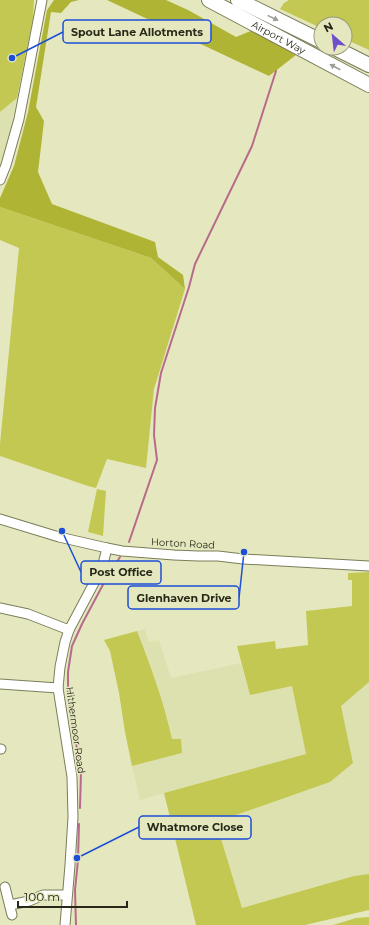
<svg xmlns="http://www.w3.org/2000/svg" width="369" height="925" viewBox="0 0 369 925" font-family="Montserrat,sans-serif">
  <rect width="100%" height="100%" fill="#e5e8bf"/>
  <g fill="#dde1b0">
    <polygon points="17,98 10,132 0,166 0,112"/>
    <polygon points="145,629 149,642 159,640 171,678 241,663 250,695 292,686 306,754 189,786 140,800 132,766 182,753 172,740 167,717 151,667 137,631"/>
    <polygon points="369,682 369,874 354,876 242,908 216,822 330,782 341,705"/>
  </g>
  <g fill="#c3c853">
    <polygon points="0,0 34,0 33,18 17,98 0,112"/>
    <polygon points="289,0 369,0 369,50 345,39 345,24 321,24 321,28 280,9 284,3"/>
    <polygon points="0,207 151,258 185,289 154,389 146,468 107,459 96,488 88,486 0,456 0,444 19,248 0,240"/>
    <polygon points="97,489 106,491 103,536 88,532"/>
    <polygon points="369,572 369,682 341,706 353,763 330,782 216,822 242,908 354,876 369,874 369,910 305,925 196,925 164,793 306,754 292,686 250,695 237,646 275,641 276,649 308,645 306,611 352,606 352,580 348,580 348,573"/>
    <path d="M 137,631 C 151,667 164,702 172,739 L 181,739 L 182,753 L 132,766 L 125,732 L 119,693 L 110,651 L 104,640 Z"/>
    <polygon points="369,917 369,925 333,925 356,918"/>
  </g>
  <g fill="#b0b435">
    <polygon points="54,0 79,0 71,2 61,13 51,12 36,107 44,121 38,172 52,204 155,242 158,257 183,275 185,289 151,258 0,207 0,198 14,166 28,112 47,10"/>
    <polygon points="107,0 166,0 188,10 236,37 253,30 296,55 269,76"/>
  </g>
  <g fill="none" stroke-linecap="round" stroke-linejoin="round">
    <g stroke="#b76b8b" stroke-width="2">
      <polyline points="129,542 157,460 154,435 155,408 161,373 189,287 195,264 252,146 276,71"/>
      <polyline points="80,808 81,772 68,696 68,672 72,646 82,624 106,579 120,557"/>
      <polyline points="76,925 75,890 78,860 79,824"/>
    </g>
    <g stroke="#7a7d58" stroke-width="11">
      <g id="minor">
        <polyline points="0,180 6,165 19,119 42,0"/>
        <polyline points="0,519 59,537 107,548 122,551 174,555 198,556 218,556 243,559 369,566"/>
        <polyline points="0,608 28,614 69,630"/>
        <polyline points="0,684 58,688"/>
        <polyline points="0,749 1,749"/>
        <polyline points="5,887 12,915"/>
        <polyline points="10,905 29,901 43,895 67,895"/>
        <polyline points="65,925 70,865 73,817 72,777 58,688 60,667 65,642 69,630 102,568 107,548"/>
      </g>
    </g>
    <g stroke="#7a7d58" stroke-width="16">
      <g id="highway">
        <path id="s1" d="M 209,0 L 369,85"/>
        <polyline points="238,0 321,41"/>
        <polyline points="335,48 369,65"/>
      </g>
    </g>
    <use href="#minor" stroke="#fff" stroke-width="9"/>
    <use href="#highway" stroke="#fff" stroke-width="14"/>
  </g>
  <defs><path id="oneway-solid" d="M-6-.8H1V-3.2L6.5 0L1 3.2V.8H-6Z"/></defs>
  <g fill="#9e9e98">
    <use href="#oneway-solid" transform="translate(273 18) rotate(26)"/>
    <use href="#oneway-solid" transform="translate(335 67) rotate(-152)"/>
  </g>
  <g text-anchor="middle" stroke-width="3" stroke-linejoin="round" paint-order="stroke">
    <g font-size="10" fill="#272819" stroke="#e5e8bf">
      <text dy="4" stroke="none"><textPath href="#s1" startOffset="79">Airport Way</textPath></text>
      <text transform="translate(183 543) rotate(3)" y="4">Horton Road</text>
      <text transform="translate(76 730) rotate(82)" y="4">Hithermoor Road</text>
    </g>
  </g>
  <path fill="none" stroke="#1d4ed8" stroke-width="1.5" d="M12 58L63 32M62 531L81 572M244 552L239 598M77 858L139 827"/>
  <g fill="#1d4ed8" stroke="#e5e8bf" stroke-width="1.5">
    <circle cx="12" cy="58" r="4"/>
    <circle cx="62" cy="531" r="4"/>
    <circle cx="244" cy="552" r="4"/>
    <circle cx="77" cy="858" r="4"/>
  </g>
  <g fill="#e5e8bf" stroke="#1d4ed8" stroke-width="1.5">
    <rect x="63" y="20" width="148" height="23" rx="4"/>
    <rect x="81" y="561" width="80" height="23" rx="4"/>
    <rect x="128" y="586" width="111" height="23" rx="4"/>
    <rect x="139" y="816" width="112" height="23" rx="4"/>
  </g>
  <g font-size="11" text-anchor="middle" font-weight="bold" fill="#272819">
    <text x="137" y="36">Spout Lane Allotments</text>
    <text x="121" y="576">Post Office</text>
    <text x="184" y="602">Glenhaven Drive</text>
    <text x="195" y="831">Whatmore Close</text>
  </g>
  <g transform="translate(333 36) rotate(332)"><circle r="19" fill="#e5e8bf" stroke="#999b7d"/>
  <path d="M0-3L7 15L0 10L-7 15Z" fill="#7050c9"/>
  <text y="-6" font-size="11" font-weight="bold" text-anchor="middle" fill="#272819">N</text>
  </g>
  <path d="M18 901v6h109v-6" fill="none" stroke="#272819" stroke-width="2"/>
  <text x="24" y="901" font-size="12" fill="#272819" stroke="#e5e8bf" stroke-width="3" paint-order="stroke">100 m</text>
</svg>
